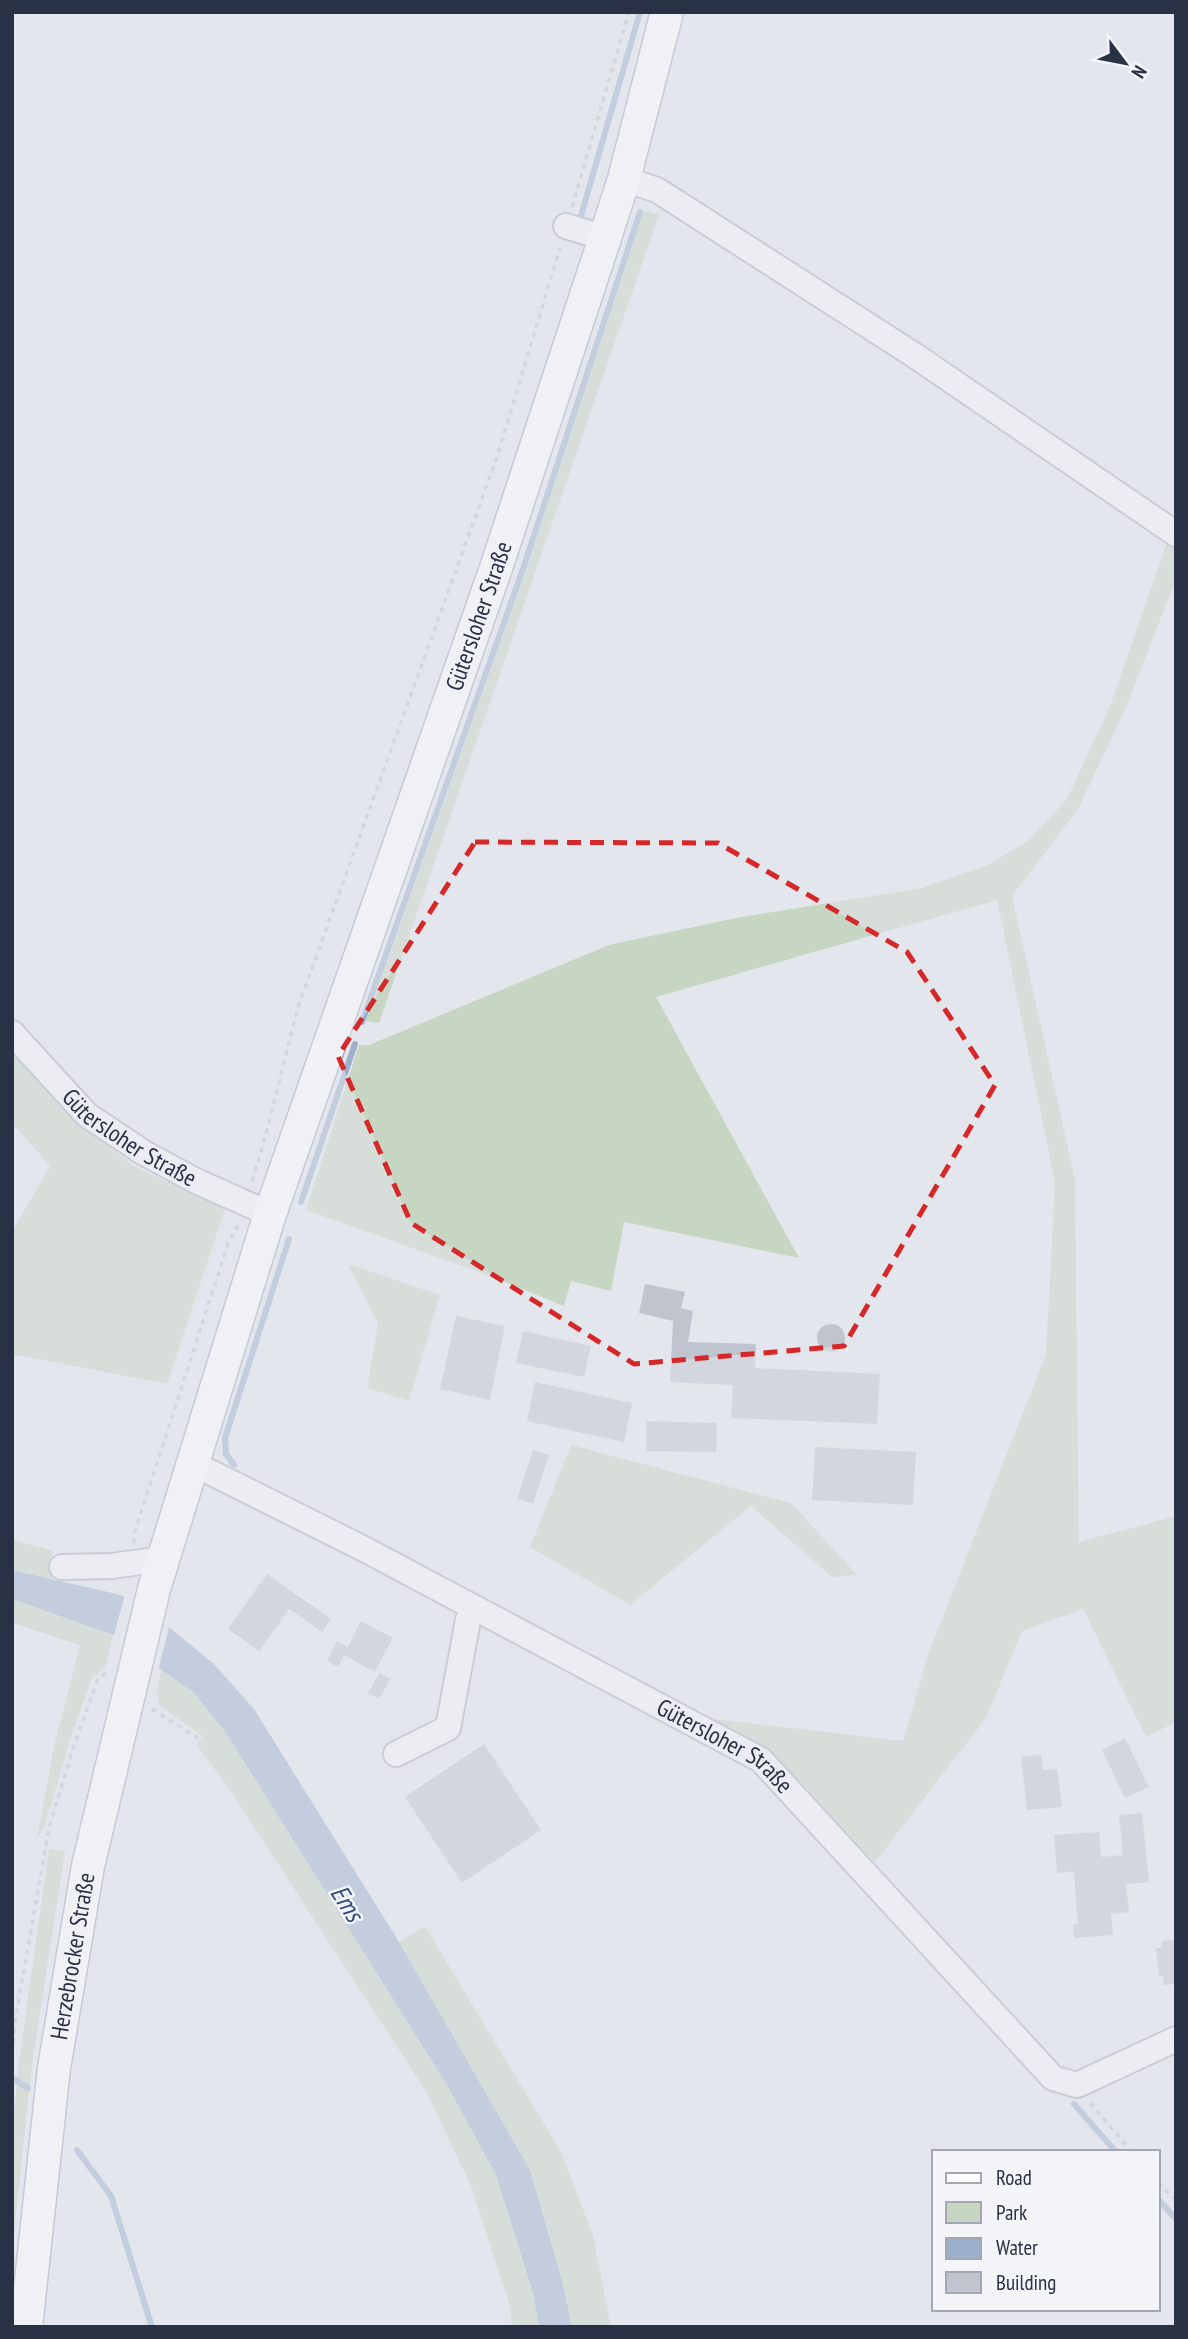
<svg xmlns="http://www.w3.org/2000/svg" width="1188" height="2339" viewBox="0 0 1188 2339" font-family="'PT Sans Narrow',sans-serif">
  <rect width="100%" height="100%" fill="#e3e6ec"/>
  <g fill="#c7d6c3">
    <polygon points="643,210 659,215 379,1023 366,1021 526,570"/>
    <polygon points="1169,537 1176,544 1176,579 1125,710 1078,809 1012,896 1075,1180 1079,1542 1176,1516 1176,1722 1146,1737 1083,1609 1022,1631 986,1718 875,1862 764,1751 706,1718 903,1741 929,1652 1046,1354 1055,1182 997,900 656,997 799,1258 624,1222 611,1291 571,1281 564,1306 490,1276 306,1210 359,1045 369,1045 609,945 736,918 922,888 990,864 1029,840 1067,799 1110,706"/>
    <polygon points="12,1046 79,1124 134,1166 225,1209 167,1384 12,1354 12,1232 50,1166 12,1123"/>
    <polygon points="348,1264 440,1295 409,1401 367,1388 378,1324"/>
    <polygon points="571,1445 791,1503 857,1575 832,1577 751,1506 630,1605 530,1547"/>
    <polygon points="12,1540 52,1550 52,1579 12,1570"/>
    <polygon points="12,1599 113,1635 105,1668 92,1678 69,1743 44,1828 37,1838 55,1742 80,1645 12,1623"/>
    <polygon points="161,1669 194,1693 226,1733 447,2085 496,2175 533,2293 539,2327 513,2327 508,2300 471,2186 427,2093 231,1792 197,1745 202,1736 160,1706 157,1694"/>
    <polygon points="49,1849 65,1851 32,2065 12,2251 12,2132 19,2062"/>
    <polygon points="425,1926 561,2152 593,2235 611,2327 572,2327 563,2284 530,2170 399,1942"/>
  </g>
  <polygon fill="#9cb0cd" points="12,1570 121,1595 171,1629 214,1664 254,1709 399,1942 530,2170 563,2284 572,2327 539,2327 533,2293 496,2175 447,2085 226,1733 194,1693 113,1635 12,1599"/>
  <polygon fill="#e3e6ec" points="125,1594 170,1624 158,1671 113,1639"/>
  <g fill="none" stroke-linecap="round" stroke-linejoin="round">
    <g stroke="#9cb0cd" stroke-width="6">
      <polyline points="580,219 640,12"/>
      <polyline points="362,1022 523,569 640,212"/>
      <polyline points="301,1202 355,1044"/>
      <polyline points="234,1465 226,1454 225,1438 289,1239"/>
      <polyline points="12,2078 28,2088"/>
      <polyline points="1074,2104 1116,2152"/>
      <polyline points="77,2150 111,2196 152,2327"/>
      <polyline points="1158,2199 1176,2219"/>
    </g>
  </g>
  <g fill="#bfc4cf">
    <polygon points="645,1284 685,1292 681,1308 693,1311 688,1342 756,1344 755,1368 880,1374 877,1424 731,1418 733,1385 670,1382 673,1321 639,1313"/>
    <polygon points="456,1316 505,1326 490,1400 440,1389"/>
    <circle cx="831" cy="1338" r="14"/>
    <polygon points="523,1331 591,1346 584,1377 516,1363"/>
    <polygon points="535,1382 632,1403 624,1442 527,1421"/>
    <polygon points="646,1421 717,1423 716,1452 646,1451"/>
    <polygon points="815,1447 916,1452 913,1505 812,1500"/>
    <polygon points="533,1450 549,1455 533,1504 517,1499"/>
    <polygon points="267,1574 331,1619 322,1632 289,1609 259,1651 228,1629"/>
    <polygon points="361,1621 393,1638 375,1672 344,1655 338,1667 327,1661 337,1641 348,1647"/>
    <polygon points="379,1673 390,1679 379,1699 368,1693"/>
    <polygon points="1125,1738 1149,1787 1125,1798 1102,1750"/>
    <polygon points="484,1744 541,1830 462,1883 405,1797"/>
    <polygon points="1041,1754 1043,1770 1057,1769 1062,1807 1027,1810 1021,1757"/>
    <polygon points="1142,1813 1149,1882 1126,1884 1129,1912 1111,1914 1113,1935 1074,1938 1073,1925 1078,1924 1074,1871 1057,1873 1054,1835 1099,1832 1101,1857 1123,1855 1119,1815"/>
    <polygon points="1176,1940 1176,1984 1164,1985 1163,1975 1159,1976 1156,1948 1161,1948 1163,1941"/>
  </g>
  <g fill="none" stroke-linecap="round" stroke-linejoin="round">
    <g stroke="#abb0ba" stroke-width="28">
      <g id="minor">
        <polyline points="624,179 657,190 914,355 1176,534"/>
        <polyline points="566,226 605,238"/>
        <path id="s1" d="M 12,1033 L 87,1115 L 144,1153 L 198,1182 L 270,1214"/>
        <path id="s2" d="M 192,1463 L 366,1550 L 761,1760 L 1053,2078 L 1077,2085 L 1176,2039"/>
        <polyline points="62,1567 111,1566 163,1559"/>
        <polyline points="396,1754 448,1728 468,1620 474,1609"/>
      </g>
    </g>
    <g stroke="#a1a9b8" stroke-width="35">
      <g id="major">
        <path id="s3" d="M 26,2327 L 54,2068 L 88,1866 L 154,1589 L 270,1214 L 497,565 L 605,238 L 624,179 L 667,12"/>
      </g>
    </g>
    <g stroke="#c1c4cb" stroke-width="3.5" stroke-dasharray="5 5" stroke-linecap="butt">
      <polyline points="572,207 629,12"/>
      <polyline points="252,1181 266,1134 298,1007 498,454 560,248"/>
      <polyline points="134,1543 134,1534 228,1244 238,1225"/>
      <polyline points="152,1709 198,1738"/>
      <polyline points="12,2053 16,2015 49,1828 74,1745 98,1679 107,1672"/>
      <polyline points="1090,2103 1132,2152"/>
      <polyline points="1158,2183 1176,2200"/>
    </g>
    <use href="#minor" stroke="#f6f7fa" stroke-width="24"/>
    <use href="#major" stroke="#fff" stroke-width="32"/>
  </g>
  <path d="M0 0H1188V2339H0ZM 475,842 L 718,843 L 907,952 L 995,1085 L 844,1346 L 634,1364 L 411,1223 L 338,1056 Z" fill="#e3e6ec" fill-opacity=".55" fill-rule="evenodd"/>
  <path fill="none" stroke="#d62828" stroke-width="5" stroke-dasharray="14 9" stroke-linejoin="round" d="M 475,842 L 718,843 L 907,952 L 995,1085 L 844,1346 L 634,1364 L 411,1223 L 338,1056 Z"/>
  <g text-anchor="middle" stroke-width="5" stroke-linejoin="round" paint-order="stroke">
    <g font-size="24" fill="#293145" stroke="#f3f5f9">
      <text dy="8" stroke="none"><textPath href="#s3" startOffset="1776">Gütersloher Straße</textPath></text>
      <text dy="8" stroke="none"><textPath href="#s1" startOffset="159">Gütersloher Straße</textPath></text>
      <text dy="8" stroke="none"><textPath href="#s2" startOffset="604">Gütersloher Straße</textPath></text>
      <text dy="8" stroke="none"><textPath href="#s3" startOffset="374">Herzebrocker Straße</textPath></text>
    </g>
    <g font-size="26" font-style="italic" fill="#304d7c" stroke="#f3f5f9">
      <text transform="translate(347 1903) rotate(58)" y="9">Ems</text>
    </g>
  </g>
  <rect width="1188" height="2339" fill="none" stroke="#293145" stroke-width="28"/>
  <rect x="932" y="2150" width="228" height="161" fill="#f3f5f9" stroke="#a2a7b1" stroke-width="2"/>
  <rect x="946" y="2173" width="35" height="10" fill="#ffffff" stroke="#a2a7b1" stroke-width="2"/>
  <text x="996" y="2185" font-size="21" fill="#293145">Road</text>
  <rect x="946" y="2202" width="35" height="21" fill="#c7d6c3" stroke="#a2a7b1" stroke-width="2"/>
  <text x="996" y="2220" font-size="21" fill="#293145">Park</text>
  <rect x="946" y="2238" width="35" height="21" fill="#9cb0cd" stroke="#a2a7b1" stroke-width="2"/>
  <text x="996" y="2255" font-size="21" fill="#293145">Water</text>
  <rect x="946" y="2272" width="35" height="21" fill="#bfc4cf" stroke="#a2a7b1" stroke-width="2"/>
  <text x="996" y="2290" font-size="21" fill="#293145">Building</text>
  <g transform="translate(1125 63) rotate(122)" stroke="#f3f5f9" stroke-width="5" paint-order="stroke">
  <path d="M0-5L12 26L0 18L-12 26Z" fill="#293145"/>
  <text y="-10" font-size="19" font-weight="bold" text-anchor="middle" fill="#293145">N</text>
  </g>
</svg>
